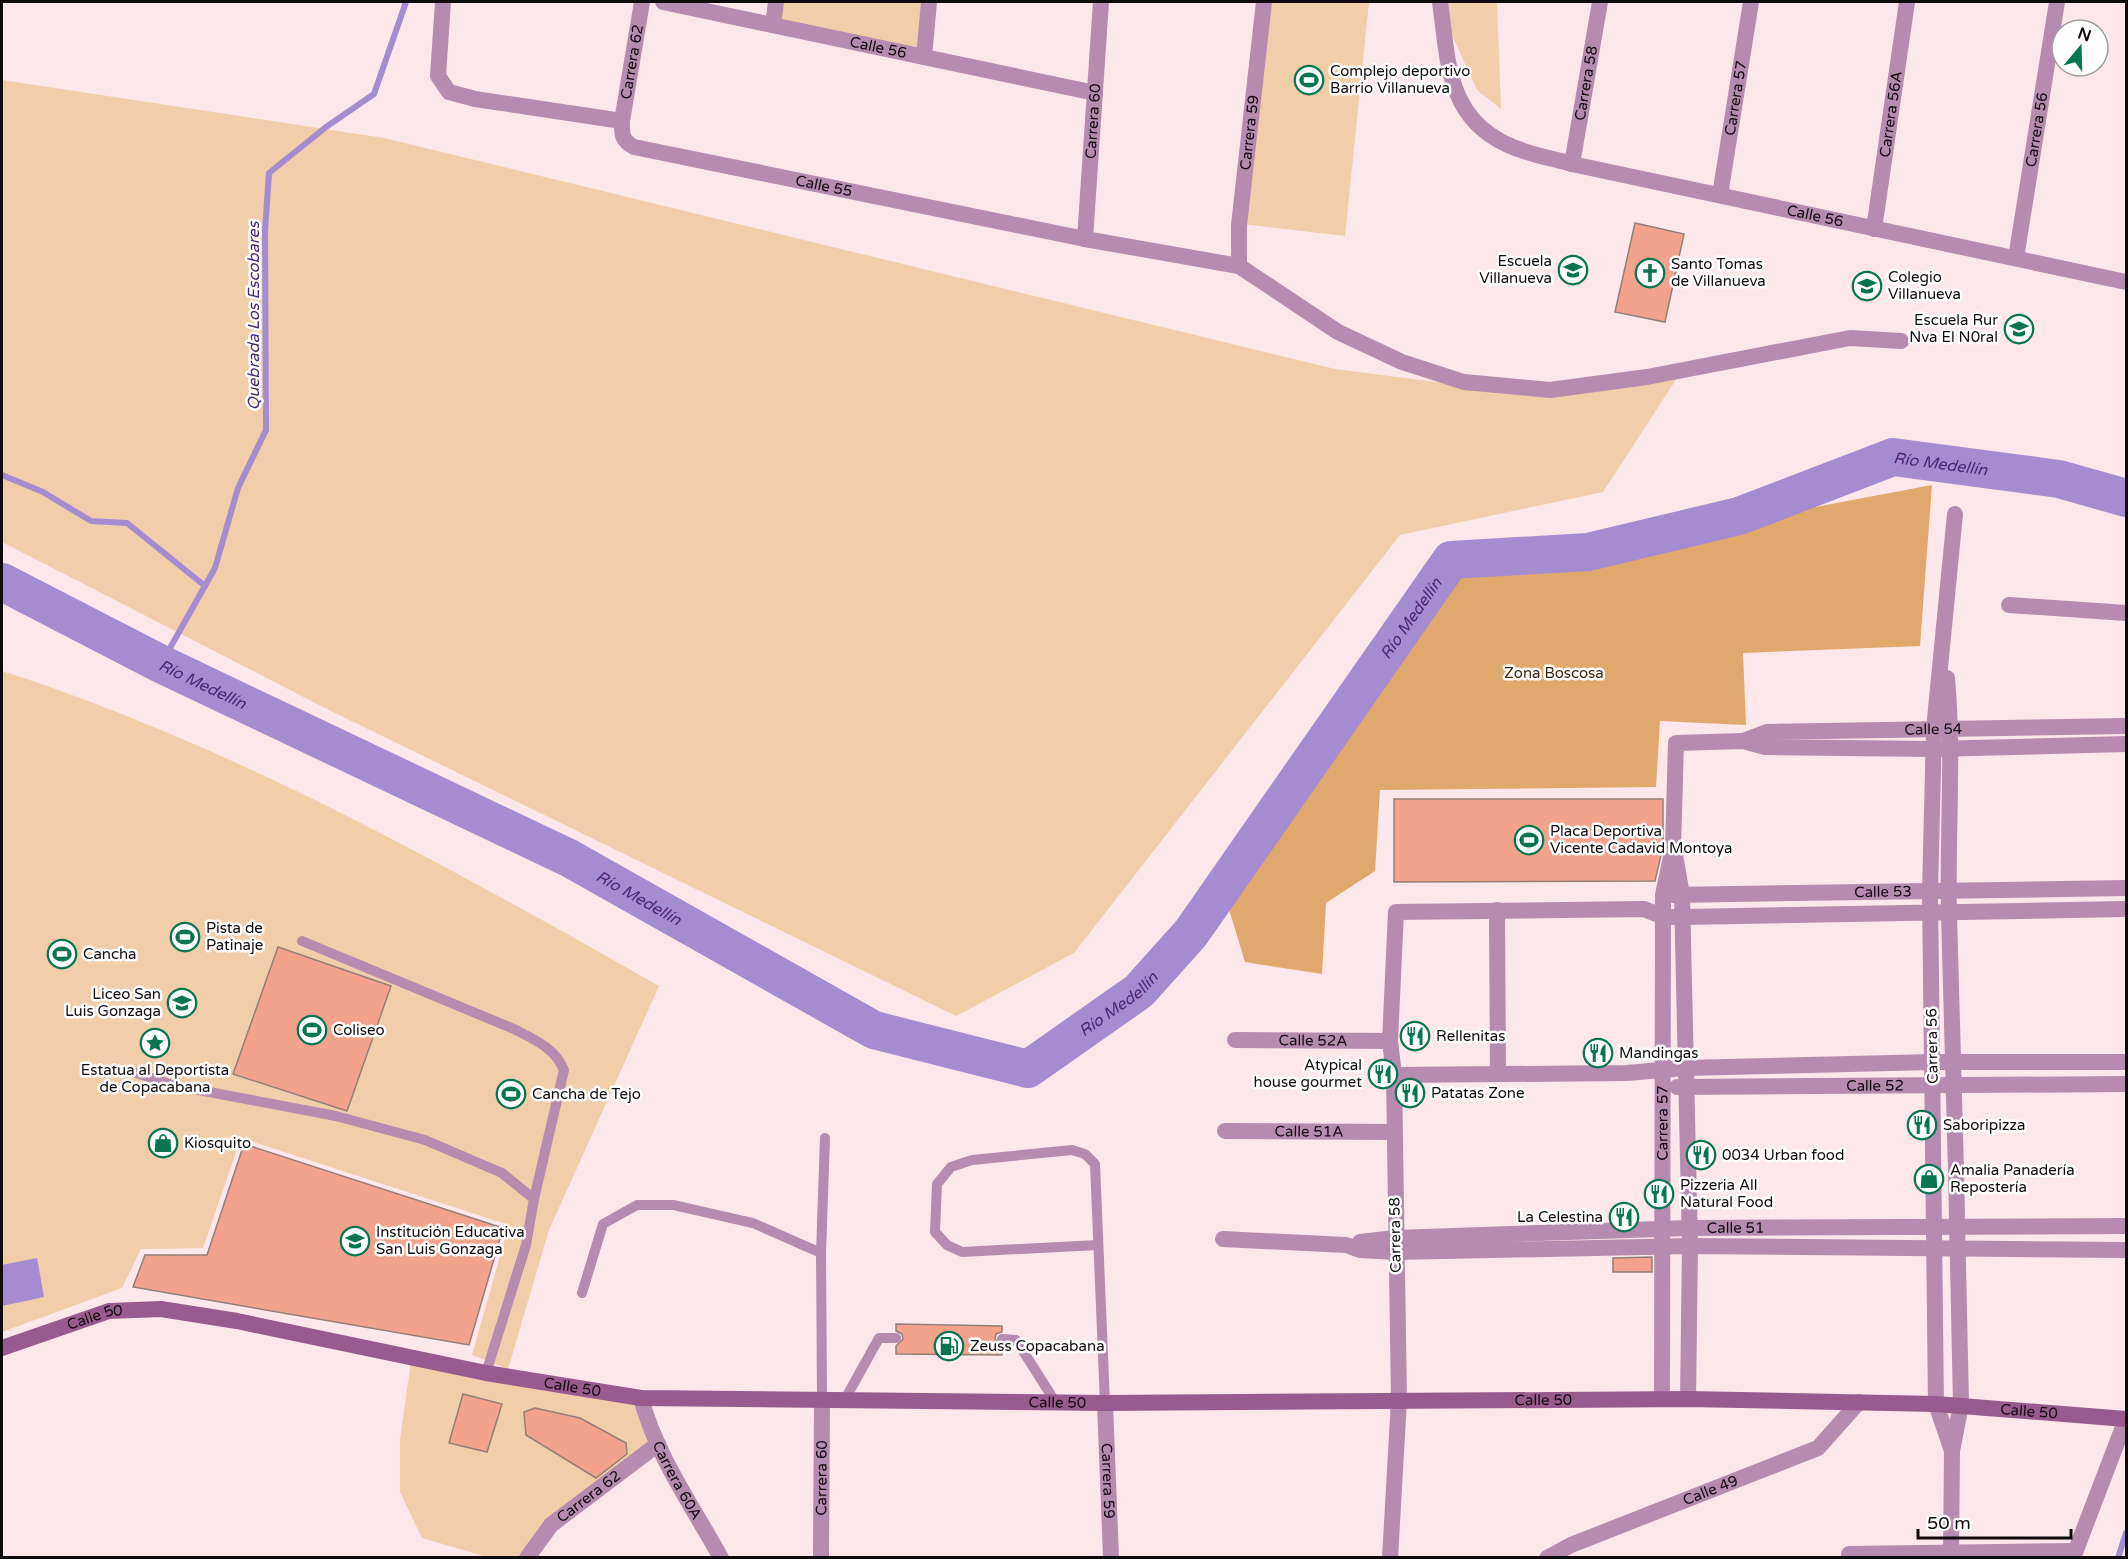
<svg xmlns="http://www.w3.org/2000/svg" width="2128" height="1559" viewBox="0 0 2128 1559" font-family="'Varela Round',sans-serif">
  <rect width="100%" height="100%" fill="#fde7eb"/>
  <g fill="#f1cda9">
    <polygon points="776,2 929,2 924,57 773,25"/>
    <polygon points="1266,2 1369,2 1345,236 1242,224"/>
    <polygon points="1437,2 1497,2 1501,109 1477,90"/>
    <polygon points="2,80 384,138 1335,369 1546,396 1679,375 1603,492 1400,535 1074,953 956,1016 329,710 2,542"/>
    <path d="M 2,671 C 230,744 451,868 659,986 L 549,1230 L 508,1369 L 472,1355 L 509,1225 L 241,1138 L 203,1248 L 141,1249 L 122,1288 L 2,1332 Z"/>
    <polygon points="412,1355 641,1398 658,1444 551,1525 527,1557 487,1557 422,1538 400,1492 400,1439"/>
  </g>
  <polygon fill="#e0a86c" points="1932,485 1920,646 1743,653 1746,725 1660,721 1656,787 1380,790 1375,871 1326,903 1322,974 1245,962 1228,906 1449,576"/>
  <polygon fill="#a58bcf" points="37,1258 44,1297 2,1306 2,1265"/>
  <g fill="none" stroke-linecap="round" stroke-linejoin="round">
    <g stroke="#a58bcf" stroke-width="6">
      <polyline points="2,475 43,492 91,521 127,523 205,586"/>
      <polyline points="161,664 215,568 238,488 266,430 265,231 269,173 326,127 374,94 406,2"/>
      <polyline points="2118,1558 2126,1533"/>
    </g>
    <path stroke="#a58bcf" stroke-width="38" id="s1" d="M 2,582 L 161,664 L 569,858 L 874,1030 L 1028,1069 L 1139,991 L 1191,933 L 1451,560 L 1588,552 L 1739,516 L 1893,457 L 2059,479 L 2126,498"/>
  </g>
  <g fill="#f3a28c" stroke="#927f7a" stroke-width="1.5">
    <polygon points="1635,223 1684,234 1665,322 1615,312"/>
    <polygon points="1394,799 1663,799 1663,847 1655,881 1394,882"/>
    <polygon points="278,947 391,986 347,1111 233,1074"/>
    <polygon points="244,1144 503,1228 469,1345 133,1287 145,1255 207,1255"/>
    <polygon points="1652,1257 1652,1272 1613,1272 1613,1258"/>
    <polygon points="896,1324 1002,1326 1002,1332 996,1334 995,1339 1002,1347 1002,1355 896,1354 896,1346 903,1339 902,1334 896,1331"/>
    <polygon points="463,1394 502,1404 487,1452 449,1443"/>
    <polygon points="535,1408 580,1418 626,1443 627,1454 596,1478 526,1435 524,1412"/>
  </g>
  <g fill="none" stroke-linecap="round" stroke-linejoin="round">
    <g stroke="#b78aaf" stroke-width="10">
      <path d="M 302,941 L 514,1029 C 535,1040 555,1048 564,1070 L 534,1199"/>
      <polyline points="134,1072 172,1085 336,1116 425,1140 502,1173 534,1199 526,1245 486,1373"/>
      <polyline points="1098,1245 962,1252 947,1245 935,1232 937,1184 951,1167 972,1160 1072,1150 1085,1154 1095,1164 1105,1403"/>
      <polyline points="582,1293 603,1224 637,1205 674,1205 753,1223 821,1253"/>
      <polyline points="1002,1339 1016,1340 1056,1403"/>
      <polyline points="822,1400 821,1253 825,1138"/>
      <polyline points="844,1401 879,1338 896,1338"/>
    </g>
    <g stroke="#b78aaf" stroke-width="16">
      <path id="s2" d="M 443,2 L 438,76 L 449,92 L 475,99 L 622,121 C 622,134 621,140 634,147 L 1085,239 L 1239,266 L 1338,332 L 1402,362 L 1464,382 L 1550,390 L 1647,377 L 1850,338 L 1901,341"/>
      <path id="s3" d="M 663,2 L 1095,93"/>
      <path id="s4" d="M 1440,2 C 1448,58 1446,116 1506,144 C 1526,154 1551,158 1572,164 L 2126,282"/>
      <polyline points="773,25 776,2"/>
      <polyline points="924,57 929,2"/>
      <path id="s5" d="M 622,121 L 642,2"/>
      <path id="s6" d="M 1572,164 L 1600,2"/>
      <path id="s7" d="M 1720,195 L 1751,2"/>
      <path id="s8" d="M 1874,229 L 1907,2"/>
      <path id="s9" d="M 1085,239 L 1101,2"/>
      <path id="s10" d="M 2016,258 L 2057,2"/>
      <path id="s11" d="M 1239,266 L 1239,225 L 1264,2"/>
      <polyline points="2009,605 2126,613"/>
      <path d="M 1947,678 C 1954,757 1947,835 1949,914 C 1954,1078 1958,1241 1961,1405 L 1952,1451 L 1951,1558"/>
      <path id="s12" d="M 1743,741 L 1767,732 L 2126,726"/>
      <polyline points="1675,855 1682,895 1690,1246 1688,1399"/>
      <path id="s13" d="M 1671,895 L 2126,888"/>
      <polyline points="1497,910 1498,1073"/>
      <path id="s14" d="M 1235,1040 L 1390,1041"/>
      <polyline points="1394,1075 1627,1073 1684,1068 1932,1062 2126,1062"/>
      <path id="s15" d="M 1677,1087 L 2126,1084"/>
      <path id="s16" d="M 1225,1131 L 1393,1132"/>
      <polyline points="1223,1239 1346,1245 1360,1250 1396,1252 1690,1246 2126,1250"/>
      <path id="s17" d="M 1360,1242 L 1395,1238 L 1689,1228 L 2126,1226"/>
      <path id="s18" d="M 641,1398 C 656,1455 693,1507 721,1558"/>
      <path id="s19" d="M 1662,1399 L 1663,895 L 1673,848 L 1676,743 L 1743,741 L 1765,747 L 1933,749 L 2126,744"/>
      <path id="s20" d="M 1105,1403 L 1111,1558"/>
      <polyline points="1952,1451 1936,1404 1930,892 1934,729 1955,514"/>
      <polyline points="1849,1554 2075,1551"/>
      <path id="s21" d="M 527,1558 L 551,1525 L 658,1444"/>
      <path id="s22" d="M 821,1558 L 822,1400"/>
      <polyline points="1390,1558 1399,1400 1394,1075 1390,1041 1396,912 1644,909 1664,917 1683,917 2126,909"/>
      <path id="s23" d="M 1547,1558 L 1571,1545 L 1818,1448 L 1859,1402"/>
      <polyline points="2073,1558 2126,1419"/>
    </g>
    <path stroke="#995a8f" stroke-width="16" id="s24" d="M 2,1348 L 109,1311 L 161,1309 L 237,1321 L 486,1373 L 641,1398 L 1105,1403 L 1688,1399 L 1936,1404 L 2126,1419"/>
  </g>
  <defs>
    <g id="stadium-ring" transform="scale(1.5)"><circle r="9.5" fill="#fff" stroke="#077650" stroke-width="1.5"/><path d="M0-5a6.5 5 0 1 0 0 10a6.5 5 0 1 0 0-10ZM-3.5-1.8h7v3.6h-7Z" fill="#077650"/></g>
    <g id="school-ring" transform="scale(1.5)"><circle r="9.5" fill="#fff" stroke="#077650" stroke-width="1.5"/><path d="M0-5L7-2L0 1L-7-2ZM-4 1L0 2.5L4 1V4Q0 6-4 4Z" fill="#077650"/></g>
    <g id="church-ring" transform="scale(1.5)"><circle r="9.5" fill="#fff" stroke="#077650" stroke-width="1.5"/><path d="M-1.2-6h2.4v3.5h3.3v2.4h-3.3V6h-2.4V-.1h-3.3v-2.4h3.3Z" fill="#077650"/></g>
    <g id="restaurant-ring" transform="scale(1.5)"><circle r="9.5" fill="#fff" stroke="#077650" stroke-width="1.5"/><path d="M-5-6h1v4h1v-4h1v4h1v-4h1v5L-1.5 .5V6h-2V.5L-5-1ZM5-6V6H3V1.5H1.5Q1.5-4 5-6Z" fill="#077650"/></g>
    <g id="sight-ring" transform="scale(1.5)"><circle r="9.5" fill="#fff" stroke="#077650" stroke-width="1.5"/><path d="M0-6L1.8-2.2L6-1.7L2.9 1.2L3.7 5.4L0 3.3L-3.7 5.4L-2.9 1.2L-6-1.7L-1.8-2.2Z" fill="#077650"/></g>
    <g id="shop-ring" transform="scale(1.5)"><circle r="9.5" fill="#fff" stroke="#077650" stroke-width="1.5"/><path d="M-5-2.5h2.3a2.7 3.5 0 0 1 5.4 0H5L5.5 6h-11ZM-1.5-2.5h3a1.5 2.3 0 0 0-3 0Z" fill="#077650"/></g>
    <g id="fuel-ring" transform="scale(1.5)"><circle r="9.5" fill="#fff" stroke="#077650" stroke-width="1.5"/><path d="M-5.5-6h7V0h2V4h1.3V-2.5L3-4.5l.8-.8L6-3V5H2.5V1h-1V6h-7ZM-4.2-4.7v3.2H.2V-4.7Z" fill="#077650"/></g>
  </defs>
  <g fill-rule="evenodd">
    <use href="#stadium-ring" x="1309" y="80"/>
    <use href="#school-ring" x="1573" y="270"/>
    <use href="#church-ring" x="1650" y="273"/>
    <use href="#school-ring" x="1867" y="286"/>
    <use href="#school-ring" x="2019" y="329"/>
    <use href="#stadium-ring" x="1529" y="840"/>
    <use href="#stadium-ring" x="185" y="937"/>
    <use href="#stadium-ring" x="62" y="954"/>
    <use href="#school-ring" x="182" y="1003"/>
    <use href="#stadium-ring" x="312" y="1030"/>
    <use href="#restaurant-ring" x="1415" y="1036"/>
    <use href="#sight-ring" x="155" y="1043"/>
    <use href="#restaurant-ring" x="1598" y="1053"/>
    <use href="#restaurant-ring" x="1383" y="1074"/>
    <use href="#restaurant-ring" x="1410" y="1093"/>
    <use href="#stadium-ring" x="511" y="1094"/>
    <use href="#restaurant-ring" x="1922" y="1125"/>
    <use href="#shop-ring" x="163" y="1143"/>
    <use href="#restaurant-ring" x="1701" y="1155"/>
    <use href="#shop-ring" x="1929" y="1179"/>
    <use href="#restaurant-ring" x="1659" y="1194"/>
    <use href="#restaurant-ring" x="1624" y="1217"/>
    <use href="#school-ring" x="355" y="1241"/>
    <use href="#fuel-ring" x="949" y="1346"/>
  </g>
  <g text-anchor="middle" stroke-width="5" stroke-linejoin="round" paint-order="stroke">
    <g font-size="15" fill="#110a0c" stroke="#fff">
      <text dy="5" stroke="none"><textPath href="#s3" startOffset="220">Calle 56</textPath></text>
      <text dy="5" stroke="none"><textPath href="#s5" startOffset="60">Carrera 62</textPath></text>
      <text dy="5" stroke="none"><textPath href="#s6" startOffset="82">Carrera 58</textPath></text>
      <text dy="5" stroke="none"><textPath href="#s7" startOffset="98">Carrera 57</textPath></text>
      <text dy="5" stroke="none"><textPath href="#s8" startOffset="116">Carrera 56A</textPath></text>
      <text dy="5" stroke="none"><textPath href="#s9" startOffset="118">Carrera 60</textPath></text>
      <text dy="5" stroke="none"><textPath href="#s10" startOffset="130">Carrera 56</textPath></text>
      <text dy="5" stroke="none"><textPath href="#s11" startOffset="134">Carrera 59</textPath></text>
      <text dy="5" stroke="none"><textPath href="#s2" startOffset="494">Calle 55</textPath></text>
      <text dy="5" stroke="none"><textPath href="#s4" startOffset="483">Calle 56</textPath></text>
      <text dy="5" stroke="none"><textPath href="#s12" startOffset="192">Calle 54</textPath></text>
      <text dy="5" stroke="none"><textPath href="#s13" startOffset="212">Calle 53</textPath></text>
      <text dy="5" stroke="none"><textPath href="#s14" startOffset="78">Calle 52A</textPath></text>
      <text transform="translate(1932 1046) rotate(-91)" y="5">Carrera 56</text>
      <text dy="5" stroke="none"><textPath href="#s15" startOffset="198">Calle 52</textPath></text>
      <text dy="5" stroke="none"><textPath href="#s19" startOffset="276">Carrera 57</textPath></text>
      <text dy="5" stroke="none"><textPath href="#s16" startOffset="84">Calle 51A</textPath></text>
      <text dy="5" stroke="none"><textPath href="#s17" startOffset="376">Calle 51</textPath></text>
      <text transform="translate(1395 1235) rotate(-91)" y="5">Carrera 58</text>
      <text dy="5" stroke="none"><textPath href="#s24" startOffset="98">Calle 50</textPath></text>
      <text dy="5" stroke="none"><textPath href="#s24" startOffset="584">Calle 50</textPath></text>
      <text dy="5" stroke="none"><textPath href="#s24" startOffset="1556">Calle 50</textPath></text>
      <text dy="5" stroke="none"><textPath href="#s24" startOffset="1070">Calle 50</textPath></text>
      <text dy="5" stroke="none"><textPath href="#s24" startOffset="2042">Calle 50</textPath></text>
      <text dy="5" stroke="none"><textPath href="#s18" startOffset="90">Carrera 60A</textPath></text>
      <text dy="5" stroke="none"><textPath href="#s22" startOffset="80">Carrera 60</textPath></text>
      <text dy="5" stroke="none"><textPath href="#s20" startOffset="78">Carrera 59</textPath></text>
      <text dy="5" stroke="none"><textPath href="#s23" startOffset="177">Calle 49</textPath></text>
      <text dy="5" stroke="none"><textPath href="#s21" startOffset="88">Carrera 62</textPath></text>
    </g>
    <g font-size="15" fill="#110a0c" stroke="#fff" text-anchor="start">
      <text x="1330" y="76">Complejo deportivo<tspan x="1330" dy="17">Barrio Villanueva</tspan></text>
      <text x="1552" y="266" text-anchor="end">Escuela<tspan x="1552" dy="17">Villanueva</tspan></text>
      <text x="1671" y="269">Santo Tomas<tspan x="1671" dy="17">de Villanueva</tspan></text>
      <text x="1888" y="282">Colegio<tspan x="1888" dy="17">Villanueva</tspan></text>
      <text x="1998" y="325" text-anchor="end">Escuela Rur<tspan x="1998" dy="17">Nva El N0ral</tspan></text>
      <text x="1550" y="836">Placa Deportiva<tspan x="1550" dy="17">Vicente Cadavid Montoya</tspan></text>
      <text x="206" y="933">Pista de<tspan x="206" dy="17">Patinaje</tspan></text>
      <text x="83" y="959">Cancha</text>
      <text x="161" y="999" text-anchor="end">Liceo San<tspan x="161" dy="17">Luis Gonzaga</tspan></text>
      <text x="333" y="1035">Coliseo</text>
      <text x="1436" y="1041">Rellenitas</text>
      <text x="1619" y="1058">Mandingas</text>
      <text x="1362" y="1070" text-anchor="end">Atypical<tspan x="1362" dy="17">house gourmet</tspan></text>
      <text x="155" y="1075" text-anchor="middle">Estatua al Deportista<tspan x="155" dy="17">de Copacabana</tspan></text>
      <text x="1431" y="1098">Patatas Zone</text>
      <text x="532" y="1099">Cancha de Tejo</text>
      <text x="1943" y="1130">Saboripizza</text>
      <text x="184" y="1148">Kiosquito</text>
      <text x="1722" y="1160">0034 Urban food</text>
      <text x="1950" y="1175">Amalia Panadería<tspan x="1950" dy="17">Repostería</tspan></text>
      <text x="1680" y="1190">Pizzeria All<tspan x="1680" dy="17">Natural Food</tspan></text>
      <text x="1603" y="1222" text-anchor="end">La Celestina</text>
      <text x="376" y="1237">Institución Educativa<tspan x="376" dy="17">San Luis Gonzaga</tspan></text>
      <text x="970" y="1351">Zeuss Copacabana</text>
    </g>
    <g font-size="15" fill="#3d260b" stroke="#fff">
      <text x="1554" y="678">Zona Boscosa</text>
    </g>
    <g font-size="16" font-style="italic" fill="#4b2676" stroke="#fff">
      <text transform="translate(253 316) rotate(-90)" y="6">Quebrada Los Escobares</text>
      <text dy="6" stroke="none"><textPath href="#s1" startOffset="2313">Río Medellín</textPath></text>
      <text dy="6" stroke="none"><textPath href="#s1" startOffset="1737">Río Medellín</textPath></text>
      <text dy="6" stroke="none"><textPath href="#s1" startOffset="225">Río Medellín</textPath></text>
      <text dy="6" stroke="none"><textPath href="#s1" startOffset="711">Río Medellín</textPath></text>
      <text dy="6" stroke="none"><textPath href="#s1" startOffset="1251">Río Medellín</textPath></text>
    </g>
  </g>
  <rect width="2128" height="1559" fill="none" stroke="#110a0c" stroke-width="6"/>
  <g transform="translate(2080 48) rotate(19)"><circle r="28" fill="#ffffff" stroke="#a09d9e" stroke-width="1.5"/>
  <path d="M0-4.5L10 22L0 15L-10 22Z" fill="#077650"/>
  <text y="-9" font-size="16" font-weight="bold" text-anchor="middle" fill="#110a0c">N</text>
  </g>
  <path d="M1918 1529v9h153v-9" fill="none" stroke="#110a0c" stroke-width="3"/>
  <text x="1927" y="1529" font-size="18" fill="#110a0c" stroke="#ffffff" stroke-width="4.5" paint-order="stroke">50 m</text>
</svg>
